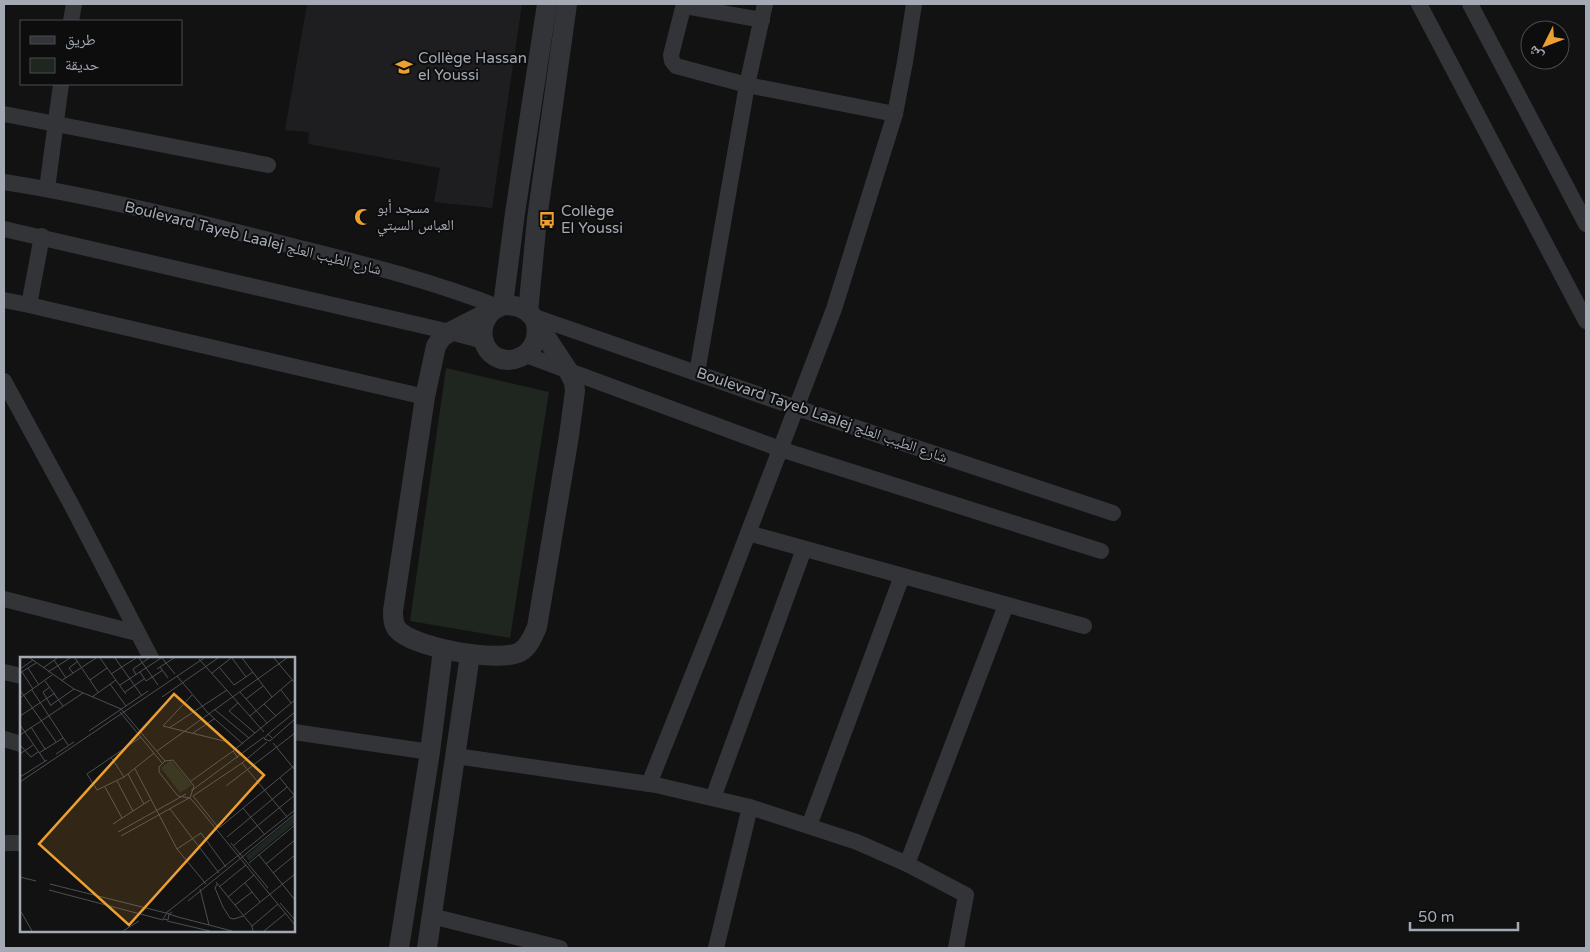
<svg xmlns="http://www.w3.org/2000/svg" width="1590" height="952" viewBox="0 0 1590 952" font-family="'Varela Round','Noto Naskh Arabic',sans-serif">
  <rect width="100%" height="100%" fill="#121213"/>
  <polygon fill="#1e1e20" points="307,4 522,4 492,208 434,202 440,168 308,144 309,132 285,130"/>
  <polygon fill="#1e261f" points="446,368 549,392 510,638 410,621"/>
  <g fill="none" stroke-linecap="round" stroke-linejoin="round">
    <g stroke="#333438" stroke-width="16">
      <polyline points="684,4 671,55 672,61 676,66 747,85 895,114"/>
      <polyline points="1419,4 1586,321"/>
      <polyline points="1470,4 1586,224"/>
      <polyline points="684,6 762,20"/>
      <polyline points="71,21 74,4"/>
      <polyline points="4,114 268,165"/>
      <path d="M 4,182 C 99,197 194,221 288,245 C 359,263 430,280 498,307"/>
      <polyline points="47,189 61,84"/>
      <polyline points="4,229 450,332 484,341"/>
      <polyline points="42,236 29,305 425,397"/>
      <polyline points="4,300 29,305"/>
      <polyline points="532,316 797,408 1113,513"/>
      <polyline points="526,355 780,449 1101,551"/>
      <polyline points="697,373 747,85 765,4"/>
      <polyline points="4,381 72,506 151,658"/>
      <polyline points="748,533 1084,626"/>
      <polyline points="4,599 137,633"/>
      <polyline points="4,672 21,676"/>
      <polyline points="294,732 430,752"/>
      <polyline points="4,739 21,744"/>
      <polyline points="456,756 656,785 750,807 857,842 907,864 966,895 956,948"/>
      <polyline points="649,784 719,609 834,309 895,114 905,62 914,4"/>
      <polyline points="713,798 804,549"/>
      <polyline points="809,826 902,576"/>
      <polyline points="4,843 21,843"/>
      <polyline points="907,864 1006,605"/>
      <polyline points="431,916 560,948"/>
      <polyline points="716,948 750,807"/>
    </g>
    <g stroke="#333438" stroke-width="20">
      <path d="M 503,305 C 515,305 524,307 532,316 L 569,372 L 574,382 L 575,391 L 569,436 L 537,627 C 533,636 529,647 520,652 C 500,663 412,648 397,629 C 393,624 393,617 393,611 L 425,397 L 436,346 L 442,337 L 450,332 Z"/>
      <polyline points="503,305 515,213 547,4"/>
      <path d="M 493,310 C 485,318 481,327 483,338 C 490,374 543,363 536,324"/>
      <polyline points="528,312 537,219 567,4"/>
      <polyline points="399,948 430,752 443,650"/>
      <polyline points="427,948 470,655"/>
    </g>
  </g>
  <defs>
    <g id="school-bare" transform="scale(1.35)"><path d="M0-5L7-2L0 1L-7-2ZM-4 1L0 2.5L4 1V4Q0 6-4 4Z" fill="#eca031" stroke="#0d0d0e" stroke-width="2.5" paint-order="stroke"/></g>
    <g id="mosque-bare" transform="scale(1.35)"><path d="M3.5-4.9A6 6 0 1 0 3.5 4.9A5 5 0 1 1 3.5-4.9Z" fill="#eca031" stroke="#0d0d0e" stroke-width="2.5" paint-order="stroke"/></g>
    <g id="bus-bare" transform="scale(1.35)"><path d="M-5-6H5V4H4V6H2V4H-2V6H-4V4H-5ZM-3.5-4V0h7V-4ZM-3.5 1.2v1.5H-2V1.2ZM2 1.2v1.5H3.5V1.2Z" fill="#eca031" stroke="#0d0d0e" stroke-width="2.5" paint-order="stroke"/></g>
  </defs>
  <g fill-rule="evenodd">
    <use href="#school-bare" x="404" y="67"/>
    <use href="#mosque-bare" x="363" y="217"/>
    <use href="#bus-bare" x="547" y="220"/>
  </g>
  <g text-anchor="middle" stroke-width="4" stroke-linejoin="round" paint-order="stroke">
    <g font-size="15" fill="#a4aab4" stroke="#0d0d0e" text-anchor="start">
      <text x="418" y="63">Collège Hassan<tspan x="418" dy="17">el Youssi</tspan></text>
      <text x="377" y="213">مسجد أبو<tspan x="377" dy="17">العباس السبتي</tspan></text>
      <text x="561" y="216">Collège<tspan x="561" dy="17">El Youssi</tspan></text>
    </g>
    <g font-size="15" fill="#a4aab4" stroke="#0d0d0e">
      <text transform="translate(253 238) rotate(14)" y="5">Boulevard Tayeb Laalej شارع الطيب العلج</text>
      <text transform="translate(822 415) rotate(19)" y="5">Boulevard Tayeb Laalej شارع الطيب العلج</text>
    </g>
  </g>
  <g transform="translate(20 657)">
    <rect width="275" height="275" fill="#121213"/>
    <path d="M 151,103 L 172,128 L 160,136 L 141,111 ZM 275,158 L 275,166 L 229,204 L 226,199 Z" fill="#1e261f"/>
    <path fill="none" stroke="#4c4f53" stroke-width="1" d="M 10,1 L 54,32 L 101,52 L 145,104M 55,1 L 78,35M 80,1 L 106,37M 95,1 L 122,39M 119,1 L 138,28M 142,1 L 155,17M 212,1 L 226,20M 222,1 L 252,40M 254,1 L 275,26M 179,2 L 244,75M 34,3 L 46,21M 140,10 L 154,1M 199,10 L 214,28 L 233,15M 8,11 L 19,28M 23,11 L 37,1M 0,12 L 13,3M 137,12 L 140,10 L 148,21M 2,15 L 13,32M 28,15 L 50,1M 120,15 L 126,24 L 143,13M 0,16 L 16,6M 53,16 L 49,11 L 58,4M 192,16 L 211,1M 91,17 L 116,1M 116,18 L 113,12 L 129,1M 157,19 L 188,56 L 223,87M 70,23 L 87,11M 25,24 L 43,49M 41,24 L 76,1M 90,27 L 106,49M 100,28 L 141,1M 30,30 L 23,35 L 31,49M 0,33 L 36,85M 12,33 L 48,88M 261,33 L 271,46M 105,35 L 124,22M 220,35 L 247,66M 172,38 L 143,69 L 208,85M 72,40 L 96,23M 142,40 L 198,1M 0,41 L 32,18M 226,42 L 243,29M 218,46 L 209,54 L 235,76M 244,47 L 256,59M 31,48 L 54,32M 194,52 L 229,81M 100,55 L 142,106M 0,59 L 35,36M 230,59 L 272,23M 188,67 L 216,92M 0,68 L 25,104M 11,70 L 25,92M 149,71 L 207,33M 69,74 L 128,34M 173,76 L 194,62M 248,77 L 275,55M 0,78 L 63,36M 121,80 L 67,117 L 77,133 L 104,120 L 134,96M 252,81 L 248,77 L 244,82 L 250,84 L 275,62M 253,86 L 275,113M 0,88 L 11,100 L 18,95M 137,94 L 267,1M 213,94 L 275,43M 19,96 L 43,81M 0,97 L 13,88M 36,97 L 54,85M 91,100 L 104,120M 222,106 L 267,160M 115,112 L 157,192 L 186,227M 108,117 L 124,147M 0,120 L 27,103M 260,121 L 274,138M 97,124 L 113,154M 171,124 L 213,94 L 218,101M 0,125 L 184,1M 206,129 L 275,76M 85,130 L 102,161M 171,134 L 244,80M 173,139 L 197,169M 173,139 L 222,106 L 247,85M 170,141 L 174,129 L 153,103 L 145,104 L 139,110 L 139,115 L 158,139 L 170,141 L 178,150 L 275,268M 223,151 L 245,178M 150,152 L 199,216M 93,167 L 130,143M 199,171 L 275,108M 98,175 L 166,137M 101,179 L 169,141M 207,180 L 267,130M 211,186 L 248,231M 214,188 L 275,138M 157,192 L 181,176 L 206,210M 239,198 L 275,243M 229,206 L 275,168M 246,207 L 275,183M 253,216 L 275,198M 0,220 L 16,224M 196,225 L 232,269M 225,226 L 240,245M 30,227 L 146,256 L 275,153M 197,227 L 195,231 L 203,250 L 210,261 L 214,262 L 223,259 L 275,217M 199,230 L 226,208M 180,232 L 189,268M 29,233 L 143,263M 208,240 L 234,218M 168,244 L 275,157M 260,246 L 275,263M 215,248 L 232,235M 0,253 L 12,274M 152,255 L 149,257 L 148,263 L 143,262 L 147,256 L 149,257 L 158,260 L 212,274M 147,264 L 190,274M 103,274 L 119,264M 233,274 L 232,269 L 258,247M 244,274 L 266,256"/>
    <path fill="#eca031" fill-opacity="0.15" stroke="#eca031" stroke-width="2.5" d="M 154,37 L 244,118 L 109,268 L 19,187 Z"/>
    <rect width="275" height="275" fill="none" stroke="#a4aab4" stroke-width="2.5"/>
  </g>
  <rect width="1590" height="952" fill="none" stroke="#a4aab4" stroke-width="10"/>
  <rect x="20" y="20" width="162" height="65" fill="#0d0d0e" stroke="#494c50"/>
  <rect x="30" y="36" width="25" height="8" fill="#333438" stroke="#494c50"/>
  <text x="65" y="45" font-size="15" fill="#a4aab4">طريق</text>
  <rect x="30" y="58" width="25" height="15" fill="#1e261f" stroke="#494c50"/>
  <text x="65" y="70" font-size="15" fill="#a4aab4">حديقة</text>
  <g transform="translate(1545 45) rotate(228)"><circle r="24" fill="#0d0d0e" stroke="#494c50"/>
  <path d="M0-4L9 19L0 12L-9 19Z" fill="#eca031"/>
  <text y="-8" font-size="14" font-weight="bold" text-anchor="middle" fill="#a4aab4">ش</text>
  </g>
  <path d="M1410 922v8h108v-8" fill="none" stroke="#a4aab4" stroke-width="2.5"/>
  <text x="1418" y="922" font-size="15" fill="#a4aab4" stroke="#0d0d0e" stroke-width="4" paint-order="stroke">50 m</text>
</svg>
